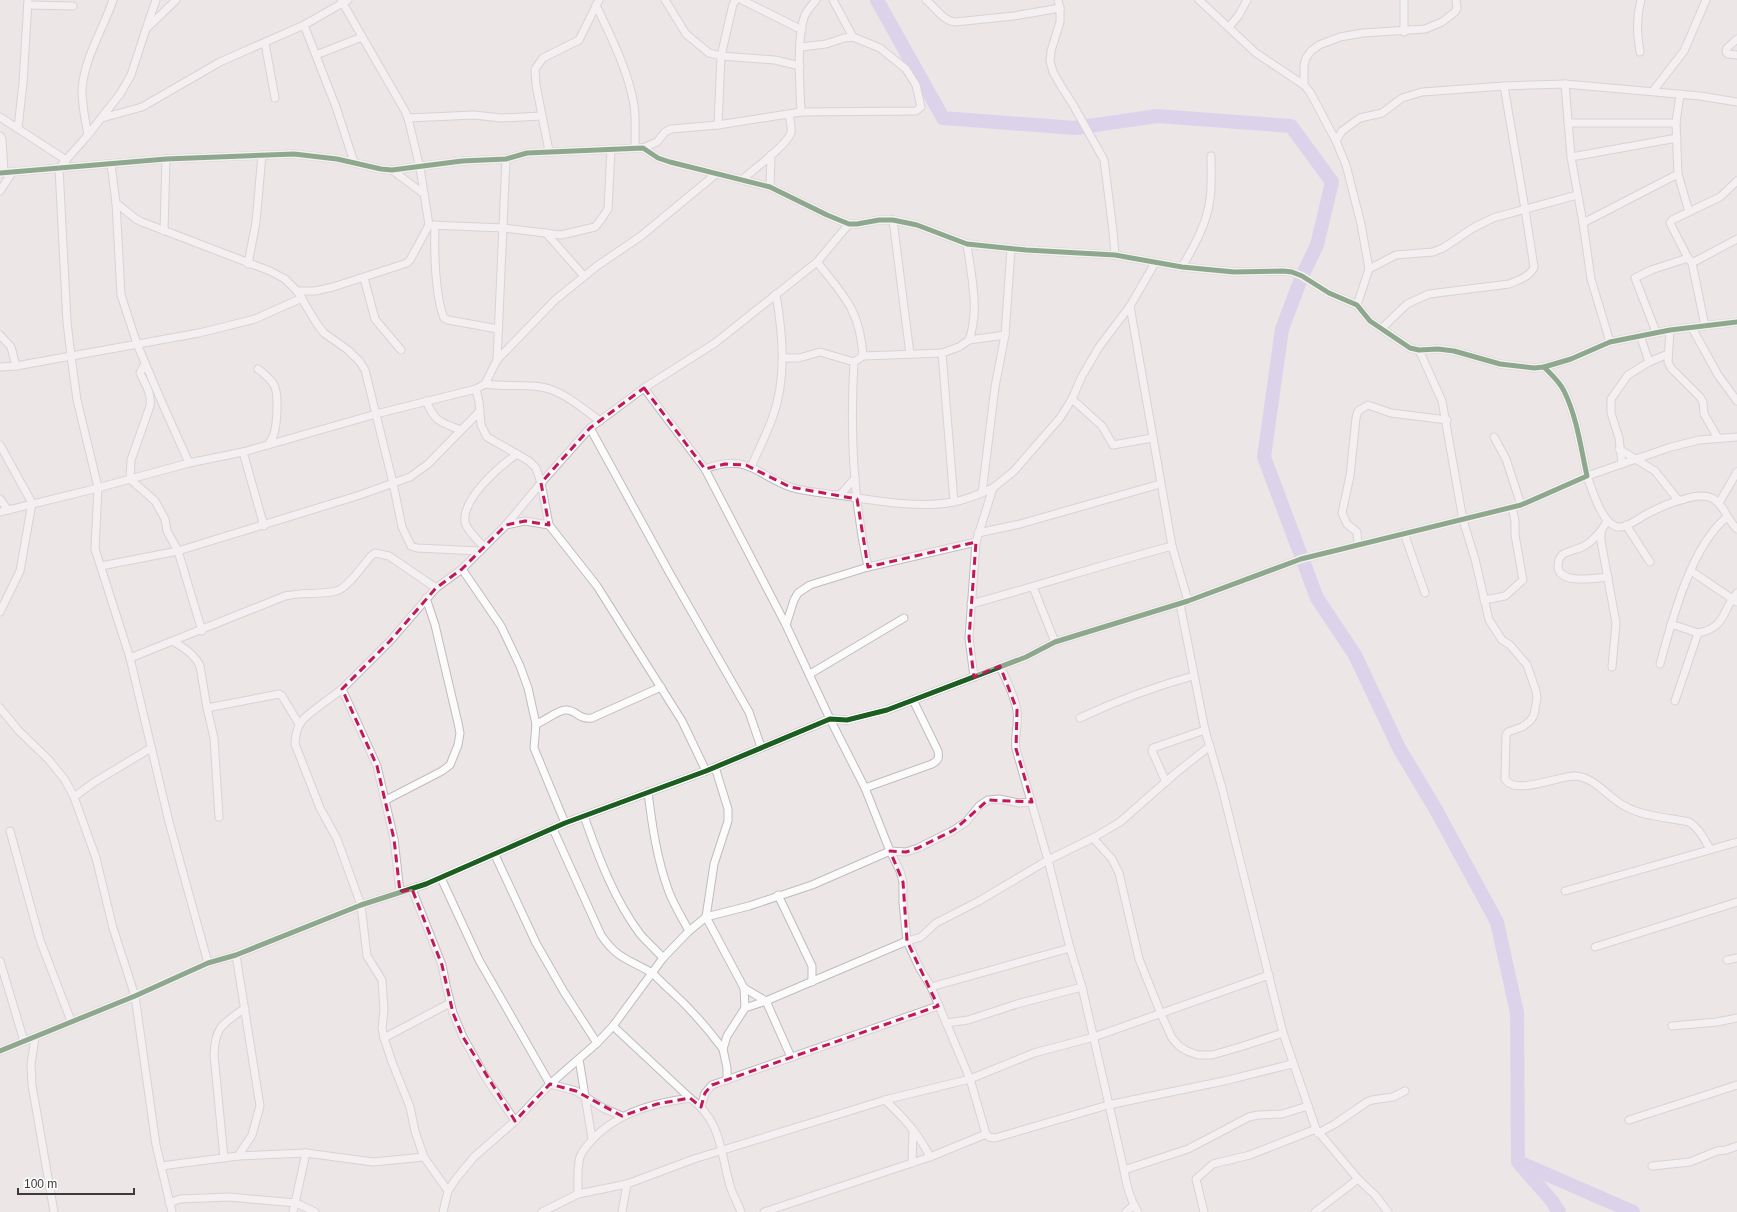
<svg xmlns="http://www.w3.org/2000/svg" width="1737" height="1212" viewBox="0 0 1737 1212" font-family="Helvetica,sans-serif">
  <rect width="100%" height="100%" fill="#ece6e7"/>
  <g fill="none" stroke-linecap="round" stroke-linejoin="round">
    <g stroke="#c7bdef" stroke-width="14">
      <polyline points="877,0 943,118 1075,128 1157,116 1291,126 1332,182 1317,245 1302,276 1282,329 1264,457 1317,598 1355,655 1399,748 1435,808 1497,922 1517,1013 1518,1162 1552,1201 1559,1212"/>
      <polyline points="1521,1163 1633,1212"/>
    </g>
    <g stroke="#c0bcbd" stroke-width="9">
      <g id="street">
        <polyline points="176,0 146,29 131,75 120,94 88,135 59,168 67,322 71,356 77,400 98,487 95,549 130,658 169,822 208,963"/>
        <polyline points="665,0 686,34 709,53 721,56 775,60 800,66"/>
        <polyline points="742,0 802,30"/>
        <polyline points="833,0 853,37"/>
        <path d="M 926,0 C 935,7 943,21 955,22 L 1014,16 L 1060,8"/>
        <polyline points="1058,0 1060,8 1060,22 1051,51 1050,61 1053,72 1061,86 1072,103 1104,160 1113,231 1115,255"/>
        <polyline points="1199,0 1256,53 1304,85 1310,92 1336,141 1346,165 1361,224 1369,269 1357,305"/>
        <polyline points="1404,0 1404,32"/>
        <polyline points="28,5 73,6"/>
        <path d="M 596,5 C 611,37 628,70 634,105 C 636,119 635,134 635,148"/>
        <polyline points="304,25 336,107 354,162"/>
        <polyline points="147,26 156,0"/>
        <polyline points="1229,27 1239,15 1247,0"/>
        <polyline points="1737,39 1727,48 1726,52 1728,54 1737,55"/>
        <polyline points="265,43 275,98"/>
        <path d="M 1640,52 C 1637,33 1636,18 1641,0"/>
        <polyline points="316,55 362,37"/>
        <polyline points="1565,84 1571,157 1583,223 1591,279 1610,342"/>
        <polyline points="1304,85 1304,65 1306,58 1311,51 1319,45 1340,37 1363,33 1425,29 1442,22 1455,12 1457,8 1456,0"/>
        <polyline points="1653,91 1684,51 1706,0"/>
        <polyline points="1680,94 1676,123 1678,174 1689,212"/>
        <path d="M 801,112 C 800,88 796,37 805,15 C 808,9 812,5 816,0"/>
        <polyline points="0,117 66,160"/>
        <polyline points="102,118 142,107 220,62 304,25 348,0"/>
        <polyline points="408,118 474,115 501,118 542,116"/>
        <polyline points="1568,123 1676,123"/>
        <polyline points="718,125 721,56 733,4 736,0"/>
        <polyline points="18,128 23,83 28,0"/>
        <path d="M 88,135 C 85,120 82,105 82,90 C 84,58 103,30 113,0"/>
        <polyline points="0,136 2,139 4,172"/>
        <polyline points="1336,141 1342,131 1360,118 1382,113 1402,98 1422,92 1504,86 1565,84 1700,96 1737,102"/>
        <polyline points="643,148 657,142 665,132 671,129 718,125 801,112 916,111 921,107 916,85 906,69 880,48 853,37 844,38 826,44 801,47"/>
        <polyline points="549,151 536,85 535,69 543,58 579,40 599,0"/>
        <polyline points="1571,157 1677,138"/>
        <polyline points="111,164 116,203 121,295 137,344 163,405 189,463"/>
        <polyline points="392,170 424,194"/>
        <polyline points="0,173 166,159 294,154 337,159 381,169 392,170 462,161 506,159 527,153 643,148 658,158 670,162 770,187 827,215 849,224 857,224 879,220 893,220 917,225 967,244 1026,250 1115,255 1182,267 1234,272 1283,271 1292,272 1302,276 1329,293 1357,305 1370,321 1410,348 1419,350 1438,349 1454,351 1500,364 1534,368 1544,367 1571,359 1610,342 1670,330 1737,322"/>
        <path d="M 743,179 C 754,169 786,146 791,133 C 792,128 790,120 789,115"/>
        <polyline points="770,187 771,155"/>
        <polyline points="0,191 13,171"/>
        <polyline points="116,203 136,219 142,222 270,271 285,279 297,291 317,324 324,333 348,350 360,362 365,370 393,483 402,527 411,546 417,548 480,551"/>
        <polyline points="893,220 910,354"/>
        <polyline points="1583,223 1678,174"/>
        <polyline points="429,225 504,228 561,235 595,227 600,221 608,209 611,149"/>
        <path d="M 435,225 C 434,249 435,296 444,318 L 448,320 L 498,329"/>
        <polyline points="164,231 166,159"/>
        <polyline points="546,233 584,276"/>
        <path d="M 967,244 C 971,275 980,310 969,340"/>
        <path d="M 817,262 C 844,296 860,310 863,356"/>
        <polyline points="1155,263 1130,306 1172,546 1188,601"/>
        <polyline points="1692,263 1737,239"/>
        <polyline points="248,264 256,222 262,155"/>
        <path d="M 1182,267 C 1194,246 1207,224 1210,199 C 1212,185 1211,170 1211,156"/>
        <polyline points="1369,269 1396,255 1433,252 1443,248 1473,228 1493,218 1577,195"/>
        <polyline points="364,278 375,319 401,350"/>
        <polyline points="297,291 315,291 333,287 407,263 410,260 429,225 420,168 408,118 405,111 341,0"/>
        <polyline points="1705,326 1692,263 1688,258 1670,223 1672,220 1720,197 1737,181"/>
        <polyline points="1692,328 1718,375 1737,401"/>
        <path d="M 1381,329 L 1407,304 L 1429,294 L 1509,284 C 1518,280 1530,277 1534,267 L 1525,209 L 1504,86"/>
        <polyline points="1670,330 1668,362 1671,368 1700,397 1703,402 1704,414 1718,438"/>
        <polyline points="1656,332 1635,278 1651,270 1688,258"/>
        <polyline points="0,335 11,347 16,366"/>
        <polyline points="1640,335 1649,362"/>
        <path d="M 1419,350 L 1442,401 L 1463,520 L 1475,559 L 1489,620 L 1502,640 L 1510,645 L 1527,665 L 1536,691 L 1537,698 L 1534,715 L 1530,721 L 1522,727 L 1508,732 L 1506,735 L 1505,779 C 1514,796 1558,776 1575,776 C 1594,777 1606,795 1621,804 C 1641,817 1667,817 1689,822 C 1699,828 1704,839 1710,849"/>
        <polyline points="942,353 954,502"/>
        <polyline points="783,358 799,358 820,352 854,362"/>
        <polyline points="497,360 506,159"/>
        <path d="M 145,364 L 140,373 C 145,384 152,393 150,406 L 131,460 L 130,479 L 155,501 L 165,519 L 167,531 L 178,551 L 202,631"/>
        <polyline points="0,367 16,366 199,333 255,319 302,298"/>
        <path d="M 258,369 C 264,374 270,378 274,385 C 279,394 277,423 274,434 C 273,438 270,441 268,445"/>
        <path d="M 485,384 C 504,387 522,384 541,387 C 562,390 583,409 600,421"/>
        <polyline points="644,388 705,469 786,625 830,719 865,788 890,851 900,871 903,882 903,903 907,941 919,967 931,987 970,1079 986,1134 989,1137 995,1138 1108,1105 1224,1081 1292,1064"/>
        <polyline points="476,389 479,402 481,425 487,437 529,461 536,468 541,483 549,525 597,586 682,721 706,771"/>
        <polyline points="1072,399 1102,426 1113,445 1152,438"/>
        <path d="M 426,401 C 436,423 440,422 461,430"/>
        <polyline points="590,428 669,572 749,712 761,747"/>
        <polyline points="1494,437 1506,459 1521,505"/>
        <path d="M 1737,437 L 1699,440 L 1671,447 L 1587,476 C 1592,489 1603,529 1621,527 C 1629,526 1638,519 1645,515 C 1658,508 1671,502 1685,499 C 1694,496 1703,494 1712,498 C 1724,504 1727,520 1737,529"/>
        <polyline points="0,445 32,503 20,571 0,612"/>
        <polyline points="1619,449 1655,471 1678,500"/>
        <polyline points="243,452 264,526"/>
        <polyline points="1622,464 1619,438 1611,413 1611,399 1628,375 1649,362 1668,354"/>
        <path d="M 751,467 C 758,451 766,435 772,419 C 787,379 783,336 776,294"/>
        <path d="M 705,469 C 748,453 755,474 790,487 C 806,492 822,493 838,495 C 874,500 917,509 953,502 C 967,500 981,493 993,488"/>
        <polyline points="982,493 995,387 1005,335 1011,249"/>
        <polyline points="840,495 855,478"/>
        <polyline points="0,499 8,510"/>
        <polyline points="1719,503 1737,472"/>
        <polyline points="0,512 90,490 189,463 243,452 376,414 476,389 485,384 497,360 555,300 597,266 641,236 716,174"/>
        <polyline points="1607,521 1601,531 1601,541 1616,623 1612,667"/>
        <polyline points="506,525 525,521 549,525"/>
        <polyline points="1626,525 1650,562"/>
        <path d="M 1601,531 C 1595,537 1590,544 1582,547 C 1576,550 1567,551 1562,555 C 1559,558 1558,562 1558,567 C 1560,585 1595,578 1608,577"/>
        <polyline points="978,533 1020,524 1160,484"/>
        <polyline points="1404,533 1425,593"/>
        <polyline points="1358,544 1357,532 1347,524 1342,513 1350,476 1356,418 1358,411 1368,405 1391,413 1447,420"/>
        <path d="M 484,547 C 478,540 467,531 465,522 C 462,498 500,466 517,454"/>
        <polyline points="101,566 178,551 360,495 410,477 428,464 480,411"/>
        <path d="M 868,567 C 853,500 850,430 854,362 L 863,356 L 942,353 L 959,347 L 969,340 L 1005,335"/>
        <polyline points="462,569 501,626 520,666 528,688 536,724 534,748 565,823"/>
        <polyline points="1691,571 1737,602"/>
        <polyline points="1033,587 1055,642"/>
        <polyline points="1484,600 1505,596 1523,580 1515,535 1515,521 1512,507"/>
        <path d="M 971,604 C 1038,586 1104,564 1172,546"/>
        <polyline points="1180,604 1205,730 1222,788 1283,1033 1316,1129 1358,1179 1375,1195 1388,1212"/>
        <polyline points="1671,624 1698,633 1675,701"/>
        <polyline points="786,625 794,600 798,593 810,585 868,567 976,542"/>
        <path d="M 1698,633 C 1727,627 1721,611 1737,593"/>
        <path d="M 174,642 C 185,648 195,655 200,666 L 207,708 L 279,694 L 282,696 L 299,724"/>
        <path d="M 130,658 L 285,596 C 302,592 320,595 336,591 C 347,589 363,565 371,556 L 375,553 L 389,556 L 436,588"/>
        <path d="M 1660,664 C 1672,620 1691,546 1727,517"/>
        <path d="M 1000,666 C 1006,680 1015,696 1017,711 C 1019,724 1014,736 1016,749 L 1048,860 L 1070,948 L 1082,987 L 1124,1170 C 1126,1185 1130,1199 1138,1212"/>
        <polyline points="810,674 904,618"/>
        <polyline points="974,677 969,638 976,542 993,488 1014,471 1060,418 1072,399 1081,378 1099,347 1130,306"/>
        <path d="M 342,689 C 336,694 329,699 322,704 C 305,717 296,721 295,744 L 320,808 L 337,839 L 361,905 L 367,956 L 382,980 L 384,1010 L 382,1028 L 384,1038 L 392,1062 L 410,1107 L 415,1131 L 420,1146 L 424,1157 L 448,1191"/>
        <polyline points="0,708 19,731 49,760 65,780 74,797 96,858 113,928 135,996 156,1145 172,1212"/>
        <polyline points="207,708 214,738 219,817"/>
        <path d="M 1080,718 C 1118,700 1153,687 1193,676"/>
        <path d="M 536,724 C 545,721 558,710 565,710 C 576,709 578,720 592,718 L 661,687"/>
        <polyline points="715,767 728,809 728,821 714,864 706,917 744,988 745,1008 727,1036 723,1049 727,1068 727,1080"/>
        <polyline points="1166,782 1152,751 1153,748 1205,730"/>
        <path d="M 865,788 L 932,764 C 939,760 939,758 938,751 L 913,700"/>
        <path d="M 648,792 C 652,825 657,860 669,892 C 674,905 682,918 689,931"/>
        <polyline points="74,797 93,783 151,748"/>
        <polyline points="386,800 442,771 450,765 458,745 460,733 458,723 435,625 426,598"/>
        <path d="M 584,816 C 598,856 614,899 640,934 C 647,942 656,950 663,958"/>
        <path d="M 553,829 L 601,935 C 618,960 629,959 652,973 C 658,978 664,985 670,990 C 692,1010 706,1026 723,1049"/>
        <polyline points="10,831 40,940 71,1021"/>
        <polyline points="1093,838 1112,859 1119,873 1139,959 1161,1014 1172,1038 1179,1046 1187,1051 1198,1055 1212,1055 1240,1047 1283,1033"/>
        <polyline points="495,855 536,943 564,992 597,1043"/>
        <polyline points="441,878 479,960 550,1084 576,1091 603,1108 622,1116"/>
        <polyline points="412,889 442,965 446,985 453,1013 463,1037 486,1078 515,1121"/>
        <polyline points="1565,891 1737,842"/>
        <polyline points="400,892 394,839 377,766 342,689 390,641 436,588 462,569 506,525 541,483 590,428 644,388 715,343 817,262 849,224"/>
        <polyline points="778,895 812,966 812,982"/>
        <polyline points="1595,947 1737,902"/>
        <polyline points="236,955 260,1106 252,1135 238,1156"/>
        <polyline points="1727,960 1737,958"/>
        <polyline points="0,961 24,1041"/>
        <polyline points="931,987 1070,948"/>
        <polyline points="744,988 766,1001 791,1057"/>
        <polyline points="745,1008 766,1001 907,941 921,937 936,923 979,901 1048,860 1093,838 1120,822 1177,772 1210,746"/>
        <polyline points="946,1023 968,1020 1017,1004 1082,987"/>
        <polyline points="613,1026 690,1098"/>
        <polyline points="1672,1026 1717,1022 1737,1018"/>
        <polyline points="35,1038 31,1064 32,1085 54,1212"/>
        <polyline points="384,1038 450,1003"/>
        <path d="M 0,1051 L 135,996 L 208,963 L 236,955 L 361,905 L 426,884 L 565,823 L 706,771 L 830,719 L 847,720 L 887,710 L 1026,657 L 1055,642 L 1188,601 L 1301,559 L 1521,505 L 1587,476 C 1581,449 1577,417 1564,391 C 1560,382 1552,375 1544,367"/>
        <polyline points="579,1059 592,1139"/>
        <path d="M 885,1100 C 903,1117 919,1134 930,1157"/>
        <polyline points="701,1107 705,1093 712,1085 938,1006"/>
        <polyline points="1629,1120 1737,1085"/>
        <polyline points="1318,1133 1335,1124 1367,1102 1372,1100 1393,1097 1405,1091"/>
        <path d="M 224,1158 L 214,1055 C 215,1026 223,1024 245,1008"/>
        <polyline points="912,1163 913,1130"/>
        <polyline points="161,1166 238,1156 306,1153"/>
        <polyline points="1652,1166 1690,1162 1717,1151 1726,1150 1737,1146"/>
        <polyline points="1124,1170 1188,1149 1249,1117 1258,1115 1282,1114 1308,1106"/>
        <path d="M 578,1194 C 578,1183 577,1168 580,1157 C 583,1148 592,1140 599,1133 C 625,1110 656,1103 690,1098 C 723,1122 720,1154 731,1189 C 734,1197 738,1204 741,1212"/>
        <polyline points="169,1203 180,1199 229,1197 296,1203 315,1212"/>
        <polyline points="293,1212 306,1153 373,1162 424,1157"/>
        <polyline points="443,1212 448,1191 455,1180 474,1157 515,1121 550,1084 597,1043 613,1026 663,958 689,931 706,917 749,906 812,885 890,851 906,852 918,848 954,830 966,822 979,806 988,800 999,799 1019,803 1032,802"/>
        <polyline points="542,1212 578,1194 627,1184 694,1159 885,1100 970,1079 1034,1053 1094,1037 1269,975"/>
        <polyline points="622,1212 627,1184"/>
        <polyline points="764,1212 930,1157 986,1134"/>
        <polyline points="1126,1212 1134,1205"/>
        <polyline points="1204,1212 1196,1179 1213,1164 1250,1155 1316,1129"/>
        <polyline points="1315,1212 1358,1179"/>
      </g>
    </g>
    <use href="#street" stroke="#fcfbfb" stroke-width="7"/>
    <g stroke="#fff" stroke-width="8">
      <g id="cycleway">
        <polyline points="0,173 166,159 294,154 337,159 381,169 392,170 462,161 506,159 527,153 643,148 658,158 670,162 770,187 827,215 849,224 857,224 879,220 893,220 917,225 967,244 1026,250 1115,255 1182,267 1234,272 1283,271 1292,272 1302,276 1329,293 1357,305 1370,321 1410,348 1419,350 1438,349 1454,351 1500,364 1534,368 1544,367 1571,359 1610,342 1670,330 1737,322"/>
        <path d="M 0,1051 L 135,996 L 208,963 L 236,955 L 361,905 L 426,884 L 565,823 L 706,771 L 830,719 L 847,720 L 887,710 L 1026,657 L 1055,642 L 1188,601 L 1301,559 L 1521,505 L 1587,476 C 1581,449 1577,417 1564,391 C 1560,382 1552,375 1544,367"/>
      </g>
    </g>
    <use href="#cycleway" stroke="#1b5e20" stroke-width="5"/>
  </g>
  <path d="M0 0H1737V1212H0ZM 644,388 L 705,469 L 725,464 L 746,465 L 790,487 L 857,499 L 868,567 L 976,542 L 969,638 L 974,677 L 1000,666 L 1017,710 L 1016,749 L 1032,802 L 988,800 L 954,830 L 918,848 L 906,852 L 890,851 L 903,882 L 907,941 L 938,1006 L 712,1085 L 705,1093 L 701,1107 L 690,1098 L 657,1104 L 622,1116 L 576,1091 L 550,1084 L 515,1121 L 463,1037 L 453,1013 L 442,965 L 412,889 L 400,892 L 394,839 L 377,766 L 342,689 L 390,641 L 436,588 L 462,569 L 506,525 L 525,521 L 549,525 L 541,483 L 590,428 Z" fill="#ece6e7" fill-opacity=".55" fill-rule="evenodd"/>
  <path fill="none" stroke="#c2185b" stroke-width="3" stroke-dasharray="8 5" stroke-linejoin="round" d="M 644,388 L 705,469 L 725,464 L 746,465 L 790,487 L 857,499 L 868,567 L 976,542 L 969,638 L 974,677 L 1000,666 L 1017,710 L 1016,749 L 1032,802 L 988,800 L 954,830 L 918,848 L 906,852 L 890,851 L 903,882 L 907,941 L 938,1006 L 712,1085 L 705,1093 L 701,1107 L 690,1098 L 657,1104 L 622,1116 L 576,1091 L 550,1084 L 515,1121 L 463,1037 L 453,1013 L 442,965 L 412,889 L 400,892 L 394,839 L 377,766 L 342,689 L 390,641 L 436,588 L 462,569 L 506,525 L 525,521 L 549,525 L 541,483 L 590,428 Z"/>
  <path d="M18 1188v6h116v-6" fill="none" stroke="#3e393a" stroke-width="2"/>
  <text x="24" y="1188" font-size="12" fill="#3e393a" stroke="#ffffff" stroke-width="3" paint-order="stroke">100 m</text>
</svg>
